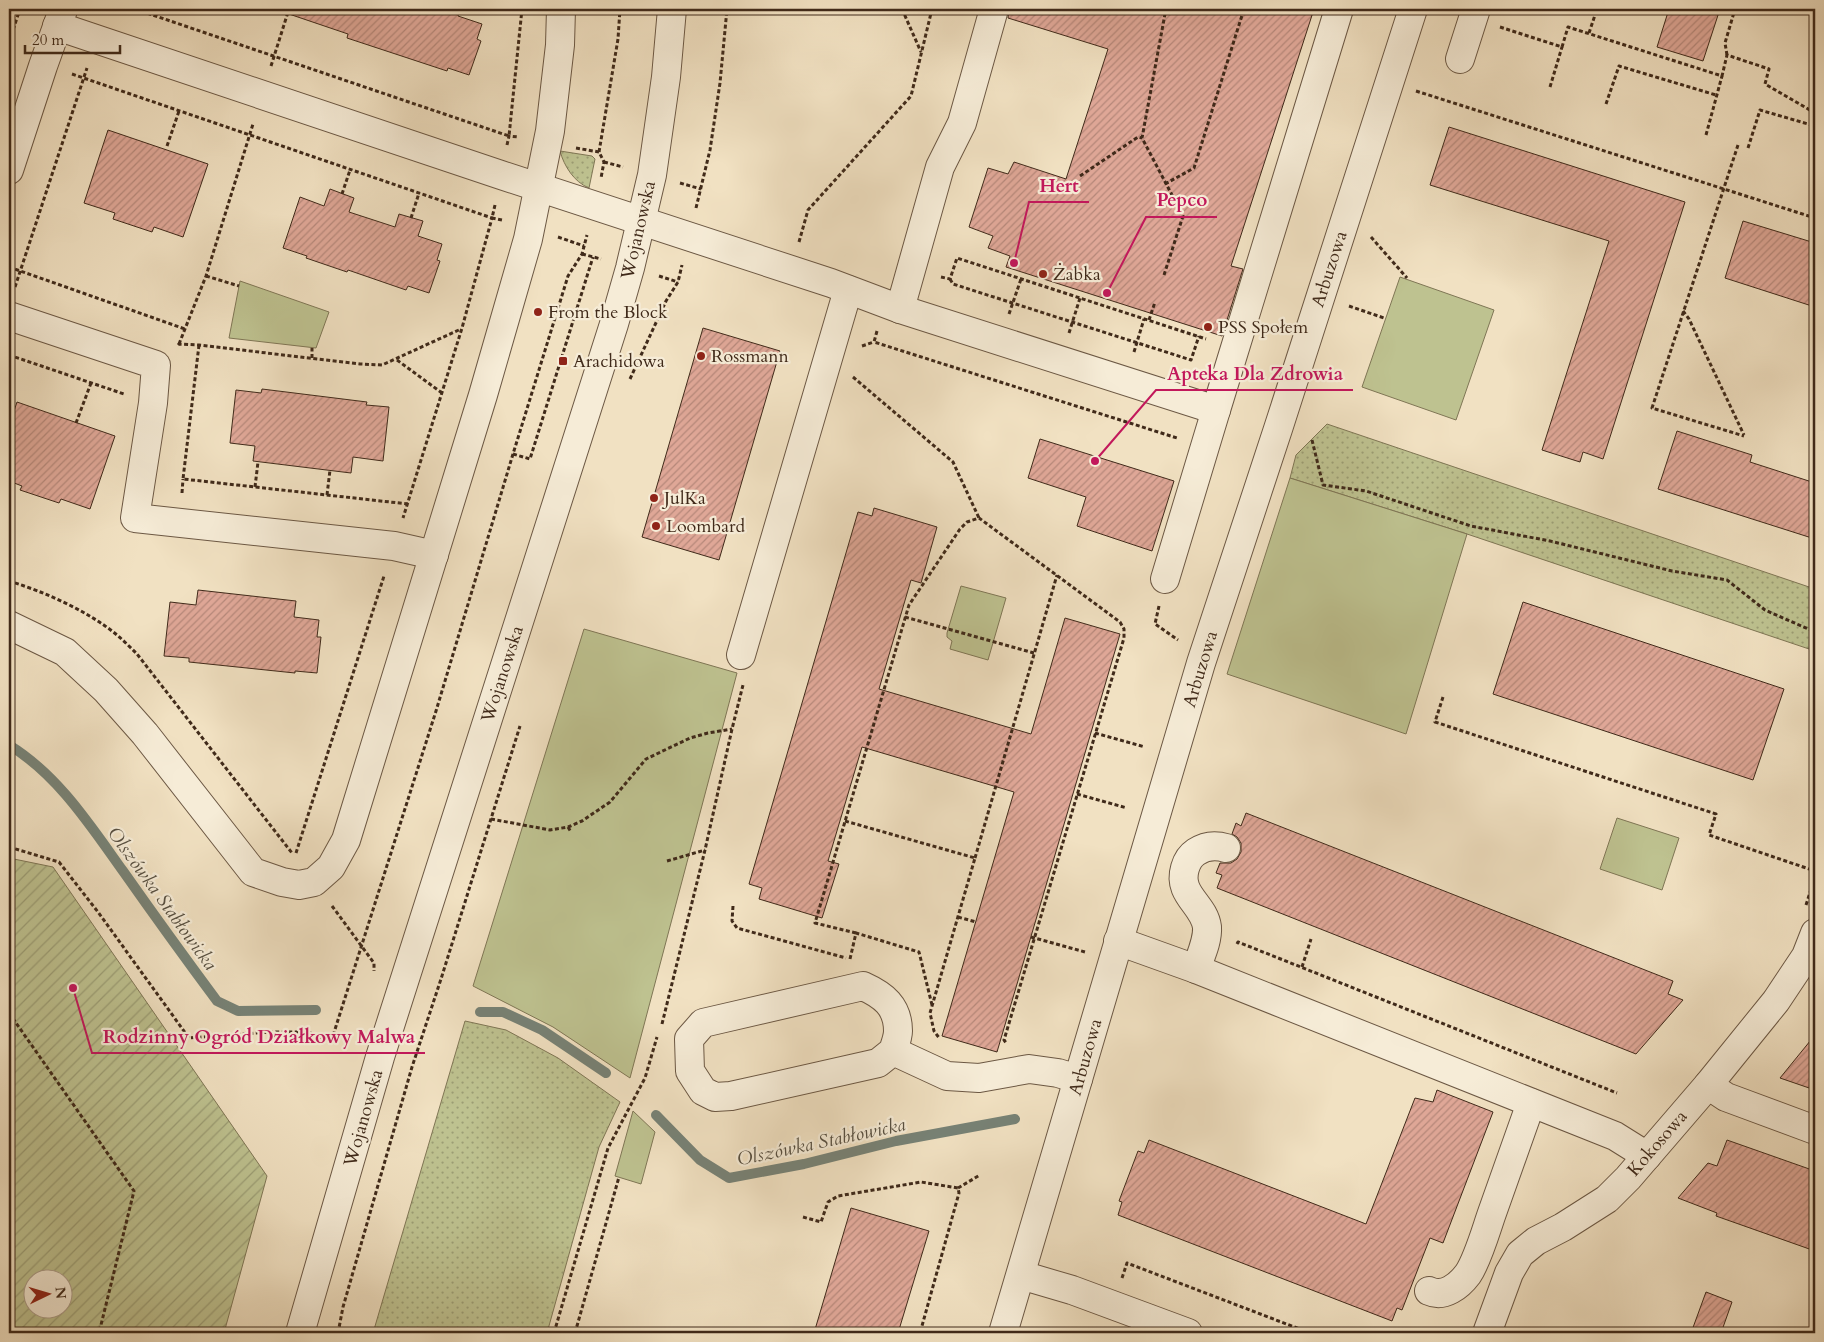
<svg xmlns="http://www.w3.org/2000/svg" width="1824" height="1342" viewBox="0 0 1824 1342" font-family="Cardo,serif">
  <defs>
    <pattern id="grass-dots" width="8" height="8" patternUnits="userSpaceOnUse" patternTransform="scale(1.25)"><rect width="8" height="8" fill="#bec290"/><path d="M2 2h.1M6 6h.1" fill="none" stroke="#9c9e75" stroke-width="1.8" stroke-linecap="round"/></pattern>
    <pattern id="garden-furrows" width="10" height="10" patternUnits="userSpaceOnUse" patternTransform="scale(1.25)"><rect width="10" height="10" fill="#bec290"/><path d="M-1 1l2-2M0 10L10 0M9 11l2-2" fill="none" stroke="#9c9e75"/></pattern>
    <pattern id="building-hatch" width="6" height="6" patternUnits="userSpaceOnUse" patternTransform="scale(1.25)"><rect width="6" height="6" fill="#dfa797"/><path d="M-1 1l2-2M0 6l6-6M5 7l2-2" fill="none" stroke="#b6887a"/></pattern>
  </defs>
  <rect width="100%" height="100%" fill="#f1e1c2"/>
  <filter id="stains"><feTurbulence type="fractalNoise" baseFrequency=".004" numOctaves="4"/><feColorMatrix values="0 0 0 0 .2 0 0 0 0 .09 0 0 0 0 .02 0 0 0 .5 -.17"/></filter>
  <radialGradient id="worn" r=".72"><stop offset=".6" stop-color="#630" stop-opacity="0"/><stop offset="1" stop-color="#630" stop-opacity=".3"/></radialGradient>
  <g fill="url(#grass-dots)" stroke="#7f7655">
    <path d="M 560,151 L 592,156 L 595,159 L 589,188 C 574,182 564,166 560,151 Z"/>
    <polygon points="1327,424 1815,589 1815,651 1467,534 1290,478 1296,455"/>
    <polygon points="465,1021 506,1030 558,1058 620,1102 599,1147 547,1333 373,1333"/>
  </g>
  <g fill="#bec290" stroke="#7f7655">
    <polygon points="1400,277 1494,310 1456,420 1362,387"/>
    <polygon points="240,281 329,312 316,348 229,338"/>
    <polygon points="1290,478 1467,534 1406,734 1227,674"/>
    <polygon points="961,586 1006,598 988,660 950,649 952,641 947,637 947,633"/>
    <polygon points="584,629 737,673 630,1078 553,1027 473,986"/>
    <polygon points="1617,818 1679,838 1662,890 1600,869"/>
    <polygon points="633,1111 655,1132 641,1184 615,1176"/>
  </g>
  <path fill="url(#garden-furrows)" stroke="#7f7655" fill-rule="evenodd" d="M 9,858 L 53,867 L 267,1176 L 224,1333 L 9,1333 ZM 32,1280 L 62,1280 L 62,1310 L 32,1310 Z"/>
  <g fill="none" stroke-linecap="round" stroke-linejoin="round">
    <g stroke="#778276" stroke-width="10">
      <path d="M 9,745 C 58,775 90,825 123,871 C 154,915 185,958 217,1001 L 238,1011 L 316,1010"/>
      <polyline points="480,1012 503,1012 542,1030 606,1073"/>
      <polyline points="656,1115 700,1160 729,1178 804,1164 896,1141 1015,1119"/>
    </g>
  </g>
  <g fill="url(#building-hatch)" stroke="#402a1a">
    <polygon points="287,9 460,9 458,16 482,24 477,39 481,41 469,75 448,68 447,71 347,38 348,34 286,13"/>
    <polygon points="1009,9 1314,9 1231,266 1243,269 1222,336 1006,267 1010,256 988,248 993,236 969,227 988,168 1008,174 1014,162 1066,179 1108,49 1008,18"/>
    <polygon points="1669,9 1720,9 1703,61 1657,47"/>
    <polygon points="1449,127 1685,202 1603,459 1583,452 1580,462 1542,450 1609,241 1430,185"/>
    <polygon points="108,130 208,164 183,237 154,227 152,232 113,219 115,213 84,203"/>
    <polygon points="330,189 354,198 349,212 395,227 399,214 423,221 418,236 442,244 437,260 440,261 429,293 408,286 406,290 348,270 347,272 306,258 307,256 283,248 300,197 324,206"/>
    <polygon points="1743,221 1815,243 1815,307 1725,278"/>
    <polygon points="703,328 780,351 719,560 642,537"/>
    <polygon points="262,389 367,402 366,405 389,407 383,461 353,457 351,473 253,461 255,446 230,443 236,390 261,393"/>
    <polygon points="17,402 115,436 90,509 61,499 59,503 20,490 22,486 9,481 9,426"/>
    <polygon points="1677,431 1752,455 1750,462 1815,483 1815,539 1658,489"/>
    <polygon points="1040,439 1174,481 1152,551 1077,526 1086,497 1028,478"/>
    <polygon points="874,508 937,527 921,583 911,580 879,689 1031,734 1065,618 1120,634 997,1052 942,1036 1014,792 862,747 828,861 839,864 822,918 759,899 762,888 749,884 858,512 872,516"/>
    <polygon points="198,590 296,601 294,617 319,620 317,637 321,637 317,673 295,671 295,673 189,662 189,658 164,656 170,602 196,605"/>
    <polygon points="1523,602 1784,689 1753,780 1493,694"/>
    <polygon points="1246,813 1673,981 1668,994 1683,1000 1636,1054 1217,888 1222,875 1216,873 1220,863 1231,863 1237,859 1241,852 1241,843 1237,837 1232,834 1236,823 1241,826"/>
    <polygon points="1815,1035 1815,1090 1780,1078"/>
    <polygon points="1437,1090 1493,1112 1443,1243 1430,1238 1402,1310 1397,1308 1392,1321 1118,1215 1122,1202 1119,1201 1138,1151 1144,1153 1149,1140 1366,1224 1415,1098 1433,1102"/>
    <polygon points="1727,1140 1815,1171 1815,1251 1716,1216 1717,1213 1678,1198 1708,1163 1717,1166"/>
    <polygon points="851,1208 929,1231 898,1333 814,1333"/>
    <polygon points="1706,1292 1732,1302 1721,1333 1691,1333"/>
  </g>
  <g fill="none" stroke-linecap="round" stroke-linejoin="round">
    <g stroke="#6c5844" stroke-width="30">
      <g id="minor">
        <polyline points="57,26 501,175 831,283 900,309 1216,410 1339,9"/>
        <polyline points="1460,59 1476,9"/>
        <polyline points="9,170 43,66 63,10"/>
        <polyline points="900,309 940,167 962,123 994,9"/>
        <polyline points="9,316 156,365 153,403 135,518 394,546 434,555"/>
        <polyline points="1165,579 1216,410"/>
        <polyline points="9,625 65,652 106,690 145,734 253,872 282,882 299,885 314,882 331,867 346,840 483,395 528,239 550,131 560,45 561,9"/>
        <polyline points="741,655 848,290"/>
        <polyline points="1118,941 1196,969 1615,1136 1647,1156"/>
        <path d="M 1196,969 C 1200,957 1208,941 1207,927 C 1204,904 1177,895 1185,868 C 1187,861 1190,856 1196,852 C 1205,846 1216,845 1226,848"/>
        <path d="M 893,1051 C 895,1045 898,1037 898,1031 C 898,1006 883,995 863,986 L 703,1023 L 689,1039 L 690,1071 L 703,1091 L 715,1097 L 731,1096 L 878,1063 L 893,1051 L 947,1076 L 979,1078 L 1029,1069 L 1058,1073 L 1078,1079"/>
        <polyline points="1708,1085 1726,1097 1815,1130"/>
        <polyline points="1021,1275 1072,1290 1188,1333"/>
        <path d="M 1429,1291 C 1444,1298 1459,1286 1468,1274 C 1478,1259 1486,1230 1492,1213 C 1505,1176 1518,1139 1531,1103"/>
        <polyline points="300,1333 380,1057 614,324 630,268 652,175 666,77 672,9"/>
        <polyline points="1003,1333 1201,663 1278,429 1413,9"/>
        <polyline points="1487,1333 1509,1273 1520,1254 1536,1241 1563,1227 1607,1199 1628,1178 1708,1085 1776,1001 1806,956 1815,933"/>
      </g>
    </g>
    <g stroke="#402a1a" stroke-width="3" stroke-dasharray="4 2.5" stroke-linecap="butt">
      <polyline points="135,9 509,136 522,9"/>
      <polyline points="902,9 921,52"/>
      <polyline points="1500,27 1562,47 1568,27 1722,76 1727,55 1769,69 1765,84 1815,113"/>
      <polyline points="1589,33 1597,9"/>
      <polyline points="9,42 20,9"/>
      <polyline points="1727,55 1725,43 1735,9"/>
      <polyline points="271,66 289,9"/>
      <polyline points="72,74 492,218 462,328 403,518"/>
      <polyline points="1550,87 1562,47"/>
      <polyline points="1416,91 1815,218"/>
      <polyline points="1606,104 1619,66 1716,95"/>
      <polyline points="1706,135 1722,76"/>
      <polyline points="507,145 509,136 518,137"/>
      <polyline points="1738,145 1652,408 1744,436"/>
      <polyline points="167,146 179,111"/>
      <polyline points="576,148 599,152 604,162 601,178"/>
      <polyline points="1748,148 1760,110 1815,126"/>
      <polyline points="599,152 618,39 620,9"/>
      <polyline points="604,162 623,167"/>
      <polyline points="1080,176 1138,137 1142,138"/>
      <polyline points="680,183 701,189"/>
      <polyline points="1165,184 1194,168 1244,9"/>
      <polyline points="342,194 350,170"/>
      <polyline points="495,205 492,218 502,220"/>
      <polyline points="696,208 710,150 720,83 727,9"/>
      <polyline points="411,218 419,193"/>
      <polyline points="558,237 584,246"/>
      <polyline points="1371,237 1407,278"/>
      <polyline points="799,242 808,210 911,96 932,9"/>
      <polyline points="582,254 601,259"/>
      <polyline points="9,267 185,329"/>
      <polyline points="1164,275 1183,216 1142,138 1165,14 1172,9"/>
      <polyline points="206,276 239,286"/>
      <polyline points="659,276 678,282"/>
      <polyline points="941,277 950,279 957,258 1206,339"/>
      <polyline points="950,279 953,284 1191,360 1199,336"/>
      <polyline points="15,287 87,68"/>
      <polyline points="1349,306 1384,318"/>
      <polyline points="1683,311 1689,319 1744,435"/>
      <polyline points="1009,314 1021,279"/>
      <polyline points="1149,320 1155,302"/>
      <polyline points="877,331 874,342 1177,438"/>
      <polyline points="1069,333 1080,298"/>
      <polyline points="179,344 206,276 253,124"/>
      <polyline points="178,345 179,344 199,345 360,364 382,365 461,329"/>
      <polyline points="199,345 183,479 408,504"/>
      <polyline points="862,346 874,342"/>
      <polyline points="1134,352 1144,319"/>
      <polyline points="9,355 124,394"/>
      <polyline points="312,358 312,348"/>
      <polyline points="397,360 442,393"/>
      <polyline points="853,377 953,462 979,518"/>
      <polyline points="630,379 666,301 678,282 682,265"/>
      <polyline points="76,423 91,383"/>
      <polyline points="1312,440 1323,485 1366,491 1471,526 1550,541 1672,571 1727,580 1765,610 1815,632"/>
      <polyline points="513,454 530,459 593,257"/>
      <polyline points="255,487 258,462"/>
      <polyline points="182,493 183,479"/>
      <polyline points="327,495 330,470"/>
      <path d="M 9,581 C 45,592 88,611 117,635 C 124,641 131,648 137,654 L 292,853"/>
      <polyline points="1159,606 1155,624 1178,640"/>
      <polyline points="905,617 1034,653"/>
      <polyline points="1443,697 1435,722 1716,814 1709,835 1815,871"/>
      <polyline points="1095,733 1145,747"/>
      <polyline points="1077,794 1127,808"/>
      <polyline points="491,819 550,830 568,827 582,821 610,802 646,759 690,738 708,733 732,729"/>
      <polyline points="845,821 975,858 930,1013 934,1031 940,1039"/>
      <polyline points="568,827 571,832"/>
      <polyline points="9,847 59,862 98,912 189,1038 271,1032 308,1032 331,1042 436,711 513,454 568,276 582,254 587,235"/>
      <polyline points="296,853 384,576"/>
      <polyline points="975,858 1057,575"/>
      <polyline points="667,861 705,850"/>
      <polyline points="1806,905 1815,877"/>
      <polyline points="332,906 374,963 374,971"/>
      <polyline points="733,906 732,921 737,928 846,958"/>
      <polyline points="958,917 976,922"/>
      <polyline points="856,933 815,923 909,605 960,529 967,522 979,518 1120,622 1124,629 1124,638 1004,1040 1007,1044"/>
      <polyline points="1031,937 1085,952"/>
      <polyline points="1237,944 1238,942 1617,1093"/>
      <polyline points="850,959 856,933 919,952 932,1005"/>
      <polyline points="1302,967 1311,939"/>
      <polyline points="9,1013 134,1191 99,1333"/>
      <polyline points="662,1024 705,850 732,729 743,685"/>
      <polyline points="958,1188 980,1175"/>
      <polyline points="803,1217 821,1222 828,1202 838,1196 921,1182 958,1188 959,1193 920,1333"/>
      <polyline points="1122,1278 1127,1263 1310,1333"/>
      <polyline points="338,1333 343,1307 412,1067 441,979 520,726"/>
      <polyline points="554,1333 608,1148 645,1078 657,1037"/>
      <polyline points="575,1333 619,1177"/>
    </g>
    <use href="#minor" stroke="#f6ecd7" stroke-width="28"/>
  </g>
  <g fill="#8f2418" stroke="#f6ecd7" stroke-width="2">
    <circle cx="1043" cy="274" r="5"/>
    <circle cx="538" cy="312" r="5"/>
    <circle cx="1208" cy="327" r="5"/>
    <circle cx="701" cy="356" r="5"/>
    <rect x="558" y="356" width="10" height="10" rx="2.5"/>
    <circle cx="654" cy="498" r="5"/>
    <circle cx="656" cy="526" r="5"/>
  </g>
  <g text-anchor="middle" stroke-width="4.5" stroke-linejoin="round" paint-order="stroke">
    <g font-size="18" fill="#402a1a" stroke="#f6ecd7">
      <text transform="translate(638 230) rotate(-77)" y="6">Wojanowska</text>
      <text transform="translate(1329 269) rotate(-72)" y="6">Arbuzowa</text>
      <text transform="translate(1200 669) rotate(-73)" y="6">Arbuzowa</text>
      <text transform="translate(502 674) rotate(-72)" y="6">Wojanowska</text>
      <text transform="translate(1085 1057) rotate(-74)" y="6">Arbuzowa</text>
      <text transform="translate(363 1118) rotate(-74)" y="6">Wojanowska</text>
      <text transform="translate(1657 1143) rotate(-49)" y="6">Kokosowa</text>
    </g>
    <g font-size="18" fill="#402a1a" stroke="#f6ecd7" text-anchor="start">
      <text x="1053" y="280">Żabka</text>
      <text x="548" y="318">From the Block</text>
      <text x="1218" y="333">PSS Społem</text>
      <text x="711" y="362">Rossmann</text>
      <text x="573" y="367">Arachidowa</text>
      <text x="664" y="504">JulKa</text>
      <text x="666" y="532">Loombard</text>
    </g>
    <g font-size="19" font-style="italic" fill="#574f40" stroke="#f6ecd7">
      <text transform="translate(163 898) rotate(54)" y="7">Olszówka Stabłowicka</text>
      <text transform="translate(821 1141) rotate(-12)" y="7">Olszówka Stabłowicka</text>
    </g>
  </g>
  <path fill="none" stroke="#c2185b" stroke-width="2" d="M1014 263L1029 202H1089M1107 293L1146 217H1217M1095 461L1156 390H1353M73 988L92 1053H425"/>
  <g fill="#c2185b" stroke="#f6ecd7" stroke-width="2">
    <circle cx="1014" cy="263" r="5"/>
    <circle cx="1107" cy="293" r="5"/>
    <circle cx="1095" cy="461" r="5"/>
    <circle cx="73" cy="988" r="5"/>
  </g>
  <g font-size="19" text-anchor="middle" font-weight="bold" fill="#c2185b" stroke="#f6ecd7" stroke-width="4.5" stroke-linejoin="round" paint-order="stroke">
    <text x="1059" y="192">Hert</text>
    <text x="1182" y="206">Pepco</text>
    <text x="1255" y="380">Apteka Dla Zdrowia</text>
    <text x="259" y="1043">Rodzinny Ogród Działkowy Malwa</text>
  </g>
  <rect width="1824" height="1342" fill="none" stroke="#f1e1c2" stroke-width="30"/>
  <rect x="10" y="10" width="1804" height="1322" fill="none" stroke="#402a1a" stroke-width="2.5"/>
  <rect x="15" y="15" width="1794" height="1312" fill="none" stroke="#402a1a"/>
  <g transform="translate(48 1294) rotate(85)"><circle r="24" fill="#f6ecd7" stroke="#ad9e8b"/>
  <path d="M0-4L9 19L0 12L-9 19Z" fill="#8f2418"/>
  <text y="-8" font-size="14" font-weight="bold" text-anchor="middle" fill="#402a1a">N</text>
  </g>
  <path d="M25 45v8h95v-8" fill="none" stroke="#402a1a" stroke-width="2.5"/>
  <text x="32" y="45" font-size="15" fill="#402a1a" stroke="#f6ecd7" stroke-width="4" paint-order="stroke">20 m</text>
  <rect width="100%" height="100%" filter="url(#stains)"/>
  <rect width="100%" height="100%" fill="url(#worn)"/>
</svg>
